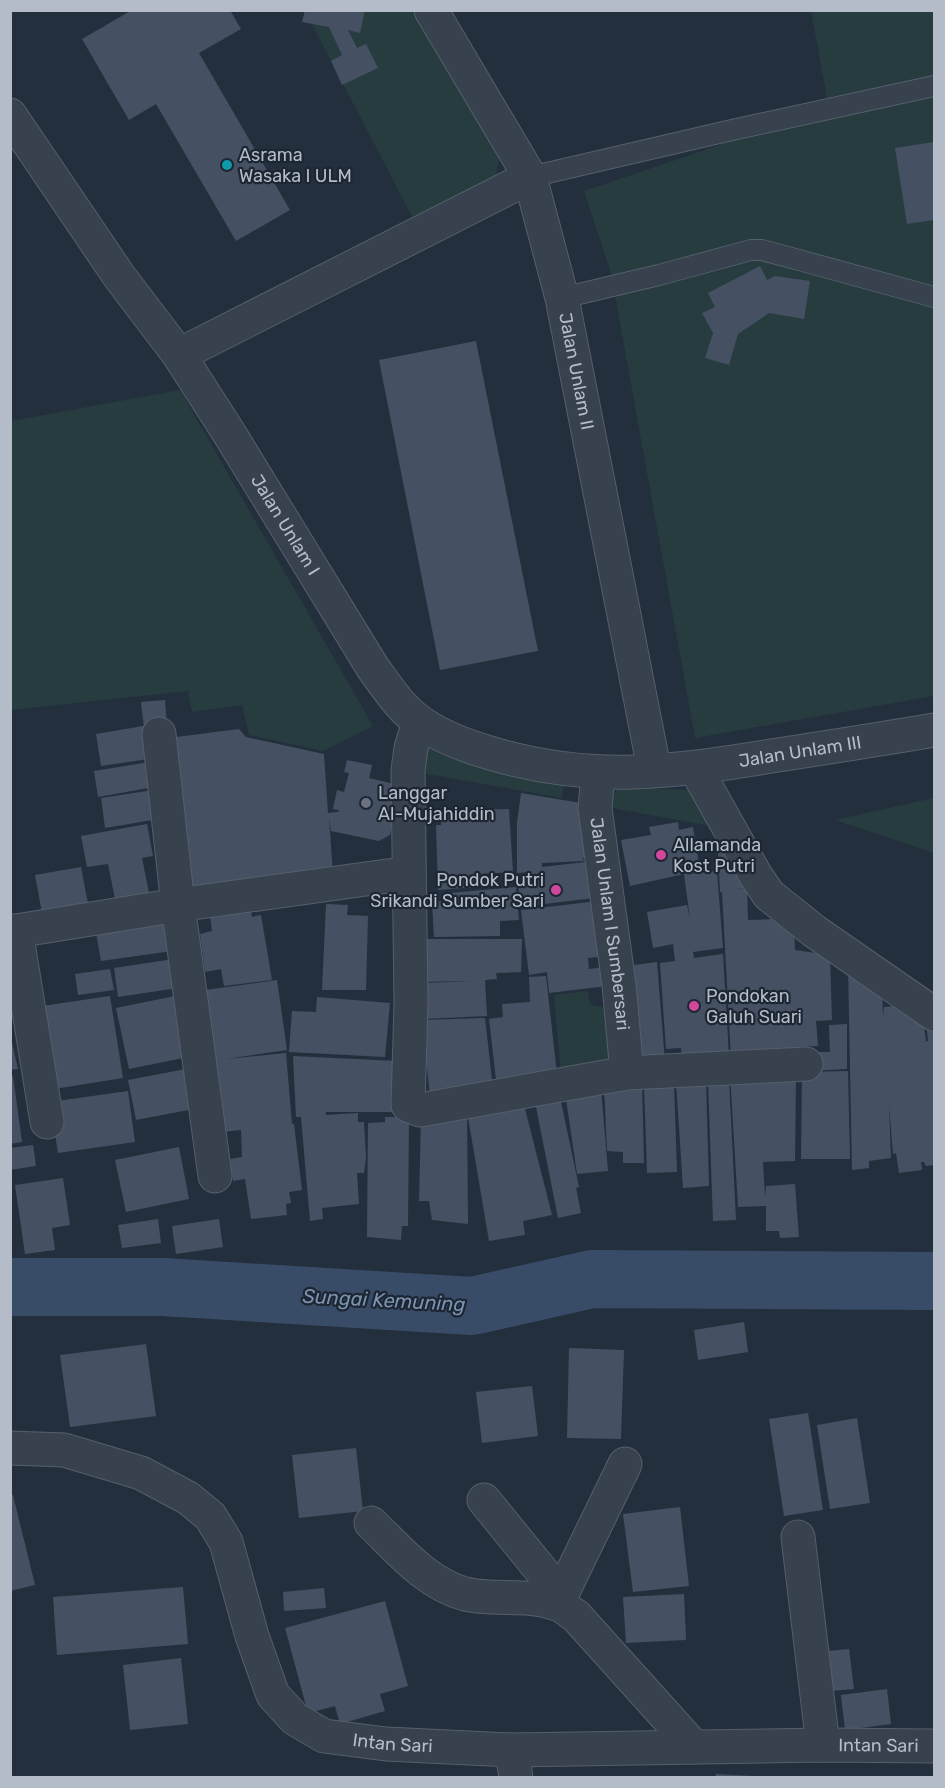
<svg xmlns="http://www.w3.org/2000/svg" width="945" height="1788" viewBox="0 0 945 1788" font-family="Rubik,sans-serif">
  <rect width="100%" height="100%" fill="#242f3e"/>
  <g fill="#263c3f">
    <polygon points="305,11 417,11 500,153 495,181 416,224"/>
    <polygon points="811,11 934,11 934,696 695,738 611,273 584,191 829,108"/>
    <polygon points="180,390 373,726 323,751 249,735 242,705 192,712 188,691 11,710 11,421"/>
    <polygon points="429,741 564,780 562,798 416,772"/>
    <polygon points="618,787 688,790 694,792 716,827 606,807"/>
    <polygon points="934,798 934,853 835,820"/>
    <polygon points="588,991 590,1005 608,1008 611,1064 561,1076 554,995"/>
  </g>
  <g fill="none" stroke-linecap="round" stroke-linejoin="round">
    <polyline stroke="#394c67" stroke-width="58" points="10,1287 163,1287 472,1306 592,1279 934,1281"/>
  </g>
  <g fill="#455162">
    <polygon points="132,10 230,10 241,29 199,53 290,210 236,241 156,104 129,120 82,39"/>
    <polygon points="305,10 365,10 360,33 348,30 357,48 366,44 378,68 342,85 331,61 342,55 329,27 302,22"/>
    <polygon points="934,142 934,220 907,224 895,148"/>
    <polygon points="760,266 767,280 775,276 810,281 804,319 769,313 738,334 729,365 705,358 713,333 702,313 715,307 708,293"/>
    <polygon points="476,341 538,651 440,670 379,360"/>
    <polygon points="165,700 167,725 144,728 141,702"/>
    <polygon points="143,726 148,759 101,766 96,734"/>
    <polygon points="239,729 246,737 324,754 328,813 338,812 339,810 333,809 337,790 344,792 349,773 344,772 347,760 372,765 369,778 394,784 400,796 390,835 379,841 331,831 329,817 333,875 185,896 169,738"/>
    <polygon points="156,761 160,786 98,797 94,771"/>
    <polygon points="160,789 164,818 105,828 101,798"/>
    <polygon points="521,793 587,804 593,856 583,858 584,861 542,863 542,867 585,862 594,898 520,907 518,882 526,881 526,876 529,876 529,872 517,873 517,823"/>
    <polygon points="509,809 513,872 477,874 478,887 438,890 436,825 441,825 440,811"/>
    <polygon points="678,822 679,830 693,827 700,871 688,874 717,871 723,948 693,952 694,958 723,954 729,1056 682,1059 681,1048 666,1049 660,963 675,961 673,944 653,948 647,912 687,905 690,919 684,874 630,886 621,840 651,835 649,827"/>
    <polygon points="147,824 153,856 142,858 149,893 115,899 108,864 87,867 81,836"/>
    <polygon points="718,852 729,852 748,888 738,889 747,889 748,920 782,919 794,927 795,950 830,955 832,1020 816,1021 818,1046 798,1047 798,1055 731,1058 722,892 720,892"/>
    <polygon points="81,867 89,909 43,918 35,875"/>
    <polygon points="516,887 519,920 500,921 500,936 434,937 432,902 449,901 450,893"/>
    <polygon points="598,901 605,956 588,958 589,969 604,967 607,986 549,993 547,972 529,975 521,910"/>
    <polygon points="326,904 348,905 347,915 368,916 366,990 322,990"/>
    <polygon points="251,909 252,917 261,915 272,980 224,986 221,969 205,972 200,934 212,931 210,916"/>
    <polygon points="168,922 172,951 101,961 96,933"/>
    <polygon points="419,939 522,939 521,972 496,973 497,979 485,980 487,1016 423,1019 426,983 470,981 420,982"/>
    <polygon points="174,959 178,988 118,997 114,968"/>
    <polygon points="657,962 665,1062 635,1063 627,966"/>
    <polygon points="848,966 882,989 883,1016 884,1007 906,1005 910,1010 911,1019 923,1018 926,1041 919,1042 928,1041 926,1022 934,1023 934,1165 926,1166 924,1162 921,1162 922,1170 899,1173 896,1153 893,1154 889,1105 891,1158 869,1161 869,1168 852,1170"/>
    <polygon points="110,969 114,990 78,995 75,974"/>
    <polygon points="546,976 557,1074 496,1080 489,1019 503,1017 502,1004 530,1002 529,977"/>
    <polygon points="277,980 287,1050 226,1059 286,1053 292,1124 294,1124 302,1190 289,1192 291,1203 286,1204 287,1215 251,1219 245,1179 233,1181 230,1159 242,1157 241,1130 221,1132 205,990"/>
    <polygon points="110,996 123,1078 54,1089 42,1006"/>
    <polygon points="175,996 188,1057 129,1069 116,1008"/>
    <polygon points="317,997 390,1003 385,1057 289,1052 292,1011 316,1012"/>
    <polygon points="485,1018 493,1088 430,1096 426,1060 421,1060 422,1020"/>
    <polygon points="847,1024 847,1069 809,1071 809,1052 830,1052 829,1025"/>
    <polygon points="10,1034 18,1069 10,1070"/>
    <polygon points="293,1056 397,1061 393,1112 326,1112 326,1115 358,1113 358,1122 364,1122 366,1158 364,1173 357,1173 359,1204 322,1208 323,1219 310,1221 301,1117 296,1117"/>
    <polygon points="191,1068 199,1108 136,1120 128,1080"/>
    <polygon points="848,1071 850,1159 801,1159 802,1072"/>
    <polygon points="730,1073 796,1074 795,1161 763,1162 765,1196 766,1186 795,1184 799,1237 780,1238 779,1231 766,1231 766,1206 738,1207"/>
    <polygon points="13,1076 22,1142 10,1144 10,1077"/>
    <polygon points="729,1079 736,1220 713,1221 708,1080"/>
    <polygon points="674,1082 677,1172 647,1173 644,1084"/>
    <polygon points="676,1082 706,1082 709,1186 683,1188"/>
    <polygon points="642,1083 644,1163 623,1163 623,1152 607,1151 604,1085"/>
    <polygon points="601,1089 608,1171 577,1174 565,1092"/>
    <polygon points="128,1091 135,1142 58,1153 50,1102"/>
    <polygon points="560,1097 579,1187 576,1188 581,1213 558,1218 535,1102"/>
    <polygon points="523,1101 552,1215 523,1221 525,1235 489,1241 467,1111"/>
    <polygon points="467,1110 468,1224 432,1220 429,1201 419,1201 421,1118"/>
    <polygon points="385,1117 409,1117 408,1226 402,1226 401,1240 367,1237 368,1123 385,1122"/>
    <polygon points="33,1145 36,1166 10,1170 10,1148"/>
    <polygon points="179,1147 189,1199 126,1212 115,1160"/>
    <polygon points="63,1178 70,1225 52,1228 55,1250 25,1254 15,1185"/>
    <polygon points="158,1219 161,1243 122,1248 118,1225"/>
    <polygon points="219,1219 223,1247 176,1254 172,1226"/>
    <polygon points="744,1322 748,1352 698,1360 694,1330"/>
    <polygon points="146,1344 156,1416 70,1427 60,1355"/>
    <polygon points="569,1348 624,1350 621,1439 567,1438"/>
    <polygon points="532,1386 538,1436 482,1443 476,1392"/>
    <polygon points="808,1413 823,1510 784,1516 769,1419"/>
    <polygon points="857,1418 870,1503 830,1509 817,1425"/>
    <polygon points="356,1448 363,1511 299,1518 292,1455"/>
    <polygon points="10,1495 13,1495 35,1585 10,1591"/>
    <polygon points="680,1507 689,1586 633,1592 623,1514"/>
    <polygon points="183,1587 188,1644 57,1655 53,1597"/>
    <polygon points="324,1588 326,1608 284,1611 283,1592"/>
    <polygon points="684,1594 686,1640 626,1643 623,1597"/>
    <polygon points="385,1601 408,1686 380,1694 385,1711 340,1724 335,1706 308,1713 285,1628"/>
    <polygon points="849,1649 854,1689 819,1692 816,1652"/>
    <polygon points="181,1658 188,1724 130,1730 123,1665"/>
    <polygon points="887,1689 891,1724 845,1730 841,1695"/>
    <polygon points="716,1774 753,1776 753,1778 715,1778"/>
  </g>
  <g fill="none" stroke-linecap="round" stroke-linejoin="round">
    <g stroke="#565f6c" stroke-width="22">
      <g id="service">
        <polyline points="530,177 732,130 934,86"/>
        <polyline points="562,298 659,275 751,250 762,250 799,260 934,297"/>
      </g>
    </g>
    <g stroke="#565f6c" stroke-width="35">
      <g id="minor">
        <path id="s1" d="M 431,10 L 530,177 L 562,298 L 652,758"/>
        <path id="s2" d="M 10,115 L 119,276 L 179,355 L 229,433 L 373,668 C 387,687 400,708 420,722 C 441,737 466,746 490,753 C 592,784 675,772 778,755 C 830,747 882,739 934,730"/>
        <polyline points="179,355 530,177"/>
        <polyline points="419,722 411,748 408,770 411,1004 408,1105 420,1110 627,1073 806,1064"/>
        <polyline points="159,734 178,905 215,1176"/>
        <polyline points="696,769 756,876 769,895 814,931 934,1014"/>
        <path id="s3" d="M 598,773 L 595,808 L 619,985 L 627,1073"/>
        <polyline points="16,931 47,1122"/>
        <polyline points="10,932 178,905 409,873"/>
        <polyline points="484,1500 562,1596"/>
        <path d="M 371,1523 C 399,1550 426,1583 465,1594 C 494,1601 528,1593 557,1604 C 563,1606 570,1612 576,1616 L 694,1747"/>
        <polyline points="798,1537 823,1745"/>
        <polyline points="557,1604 625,1464"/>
        <polyline points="512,1750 516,1778"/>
      </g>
    </g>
    <g stroke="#565f6c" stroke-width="35">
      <g id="tertiary">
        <path id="s4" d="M 10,1448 L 64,1450 L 141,1473 L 188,1498 L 210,1516 L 226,1542 L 252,1636 L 273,1695 L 295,1719 L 324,1736 L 386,1744 L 512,1750 L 823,1745 L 934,1746"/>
      </g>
    </g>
    <use href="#service" stroke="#38414e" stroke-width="20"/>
    <use href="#minor" stroke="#38414e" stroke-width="33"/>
    <use href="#tertiary" stroke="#38414e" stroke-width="33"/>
  </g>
  <circle fill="#0f9aa8" stroke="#1d2633" stroke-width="2" cx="227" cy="165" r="6"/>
  <circle fill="#6b7280" stroke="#1d2633" stroke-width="2" cx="366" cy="803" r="6"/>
  <g fill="#d1479c" stroke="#1d2633" stroke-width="2">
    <circle cx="661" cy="855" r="6"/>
    <circle cx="556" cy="890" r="6"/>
    <circle cx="694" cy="1006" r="6"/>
  </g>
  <g text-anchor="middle" stroke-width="4.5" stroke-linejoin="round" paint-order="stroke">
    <g font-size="18" fill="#b4bcc9" stroke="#1d2633" text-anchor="start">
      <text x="239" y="161">Asrama<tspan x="239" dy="21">Wasaka I ULM</tspan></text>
      <text x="378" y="799">Langgar<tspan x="378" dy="21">Al-Mujahiddin</tspan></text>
      <text x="673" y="851">Allamanda<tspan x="673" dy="21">Kost Putri</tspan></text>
      <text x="544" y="886" text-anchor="end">Pondok Putri<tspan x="544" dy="21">Srikandi Sumber Sari</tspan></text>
      <text x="706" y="1002">Pondokan<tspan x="706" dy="21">Galuh Suari</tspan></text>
    </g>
    <g font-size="18" fill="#b4bcc9" stroke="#1d2633">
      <text dy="6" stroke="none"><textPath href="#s1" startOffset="394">Jalan Unlam II</textPath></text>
      <text dy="6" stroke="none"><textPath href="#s2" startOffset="494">Jalan Unlam I</textPath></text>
      <text dy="6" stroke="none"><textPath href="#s2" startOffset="1124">Jalan Unlam III</textPath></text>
      <text dy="6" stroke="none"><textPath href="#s3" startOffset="152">Jalan Unlam I Sumbersari</textPath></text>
      <text dy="6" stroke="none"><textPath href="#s4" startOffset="542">Intan Sari</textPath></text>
      <text dy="6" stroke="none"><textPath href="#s4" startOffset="1028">Intan Sari</textPath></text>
    </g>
    <g font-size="20" font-style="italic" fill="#7c92b1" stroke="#1d2633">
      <text transform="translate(384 1300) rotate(3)" y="7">Sungai Kemuning</text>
    </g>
  </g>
  <rect width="945" height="1788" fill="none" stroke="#b4bcc9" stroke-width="24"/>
</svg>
